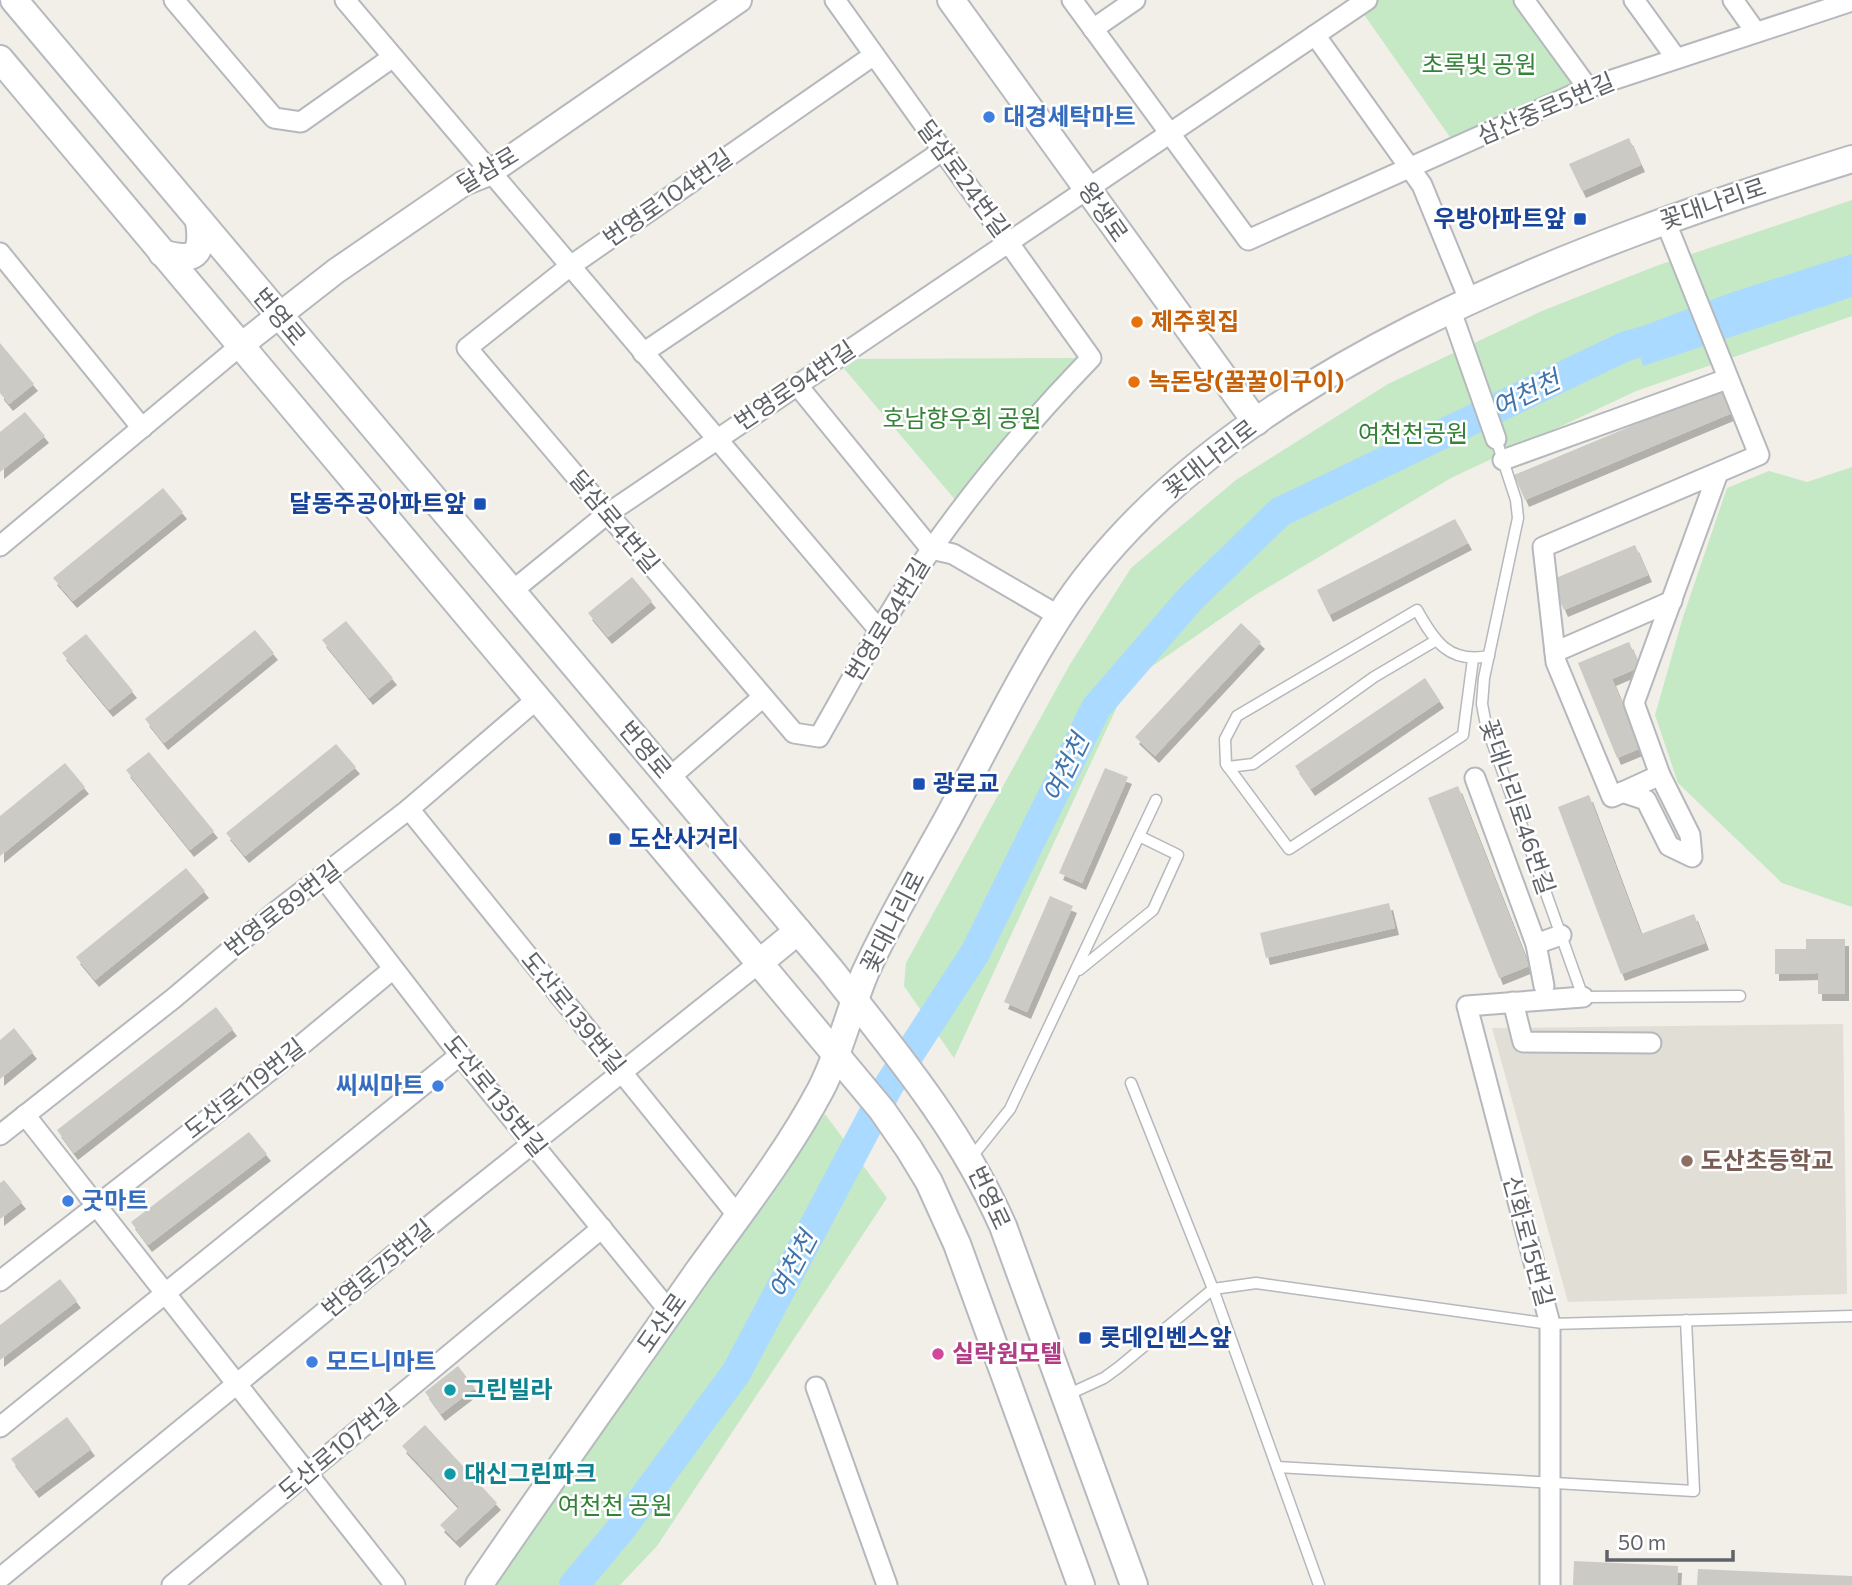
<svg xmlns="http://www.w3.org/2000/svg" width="1852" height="1585" viewBox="0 0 1852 1585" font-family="Commissioner,'Noto Sans KR',sans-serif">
  <defs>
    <filter id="shadow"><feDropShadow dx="4" dy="7" stdDeviation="0" flood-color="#0004"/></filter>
  </defs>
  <rect width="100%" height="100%" fill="#f1efe8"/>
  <polygon fill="#e1ded6" points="1843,1024 1847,1294 1568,1302 1492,1028"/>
  <g fill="#c5e8c5">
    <polygon points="1367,0 1524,0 1588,88 1457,147 1358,6"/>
    <polygon points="1852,200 1852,316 1636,391 1451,478 1252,597 1128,683 954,1058 904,986 906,963 1069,666 1131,568 1236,480 1388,384 1542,311 1656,266"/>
    <polygon points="1091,358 963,509 836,359"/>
    <polygon points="1852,467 1852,907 1782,883 1678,783 1655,715 1683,617 1727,488 1769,471 1807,482"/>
    <polygon points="825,1114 887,1198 657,1546 620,1585 486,1585"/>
  </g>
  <polygon fill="#aadaff" points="1852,254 1852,297 1643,366 1632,330 1730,293"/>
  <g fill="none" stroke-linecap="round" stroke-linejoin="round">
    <polyline stroke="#aadaff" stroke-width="30" points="574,1585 620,1530 736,1373 889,1085 975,953 1096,708 1190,599 1280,512 1626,346 1676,333"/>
  </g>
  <g fill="#cccac5" filter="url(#shadow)">
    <polygon points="1629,138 1641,165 1582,191 1569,164"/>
    <polygon points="0,343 34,384 9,404 0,393"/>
    <polygon points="1722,388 1732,413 1525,500 1514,475"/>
    <polygon points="25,412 45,436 0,472 0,432"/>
    <polygon points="163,488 183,512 73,601 53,578"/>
    <polygon points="1455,519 1468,543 1329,615 1317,590"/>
    <polygon points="1635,545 1648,575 1564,610 1551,580"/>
    <polygon points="632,577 652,601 608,637 588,613"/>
    <polygon points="346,621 393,678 369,698 322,640"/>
    <polygon points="1241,623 1261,642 1155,756 1135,737"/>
    <polygon points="255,630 274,653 164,743 145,719"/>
    <polygon points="86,634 133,691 109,710 62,653"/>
    <polygon points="1629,642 1640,667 1612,679 1641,748 1617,758 1578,663"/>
    <polygon points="1425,678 1440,701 1311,789 1295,766"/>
    <polygon points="336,744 356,767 245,856 226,833"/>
    <polygon points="149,752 214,831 190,850 126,770"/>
    <polygon points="65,763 85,787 0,856 0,816"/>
    <polygon points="1105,768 1128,777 1082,883 1059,873"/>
    <polygon points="1458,786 1529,966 1499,978 1428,798"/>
    <polygon points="1589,795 1641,934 1694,914 1705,943 1621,974 1558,807"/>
    <polygon points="186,868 205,891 95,980 76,957"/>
    <polygon points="1050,896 1073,906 1027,1012 1004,1002"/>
    <polygon points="1389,903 1395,928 1266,958 1260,933"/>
    <polygon points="1806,939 1845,939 1845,994 1818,994 1818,973 1775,974 1775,949 1806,949"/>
    <polygon points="216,1007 233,1029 74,1153 57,1130"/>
    <polygon points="14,1028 33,1052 0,1079 0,1040"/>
    <polygon points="249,1132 267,1154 148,1245 131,1222"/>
    <polygon points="4,1180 22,1202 0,1219 0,1183"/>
    <polygon points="60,1279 77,1301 0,1360 0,1325"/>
    <polygon points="458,1366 475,1388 441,1414 425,1392"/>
    <polygon points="67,1417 91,1449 35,1491 11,1459"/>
    <polygon points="425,1425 497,1503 456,1541 440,1525 459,1507 402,1446"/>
    <polygon points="1574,1561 1678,1566 1677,1585 1573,1585"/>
    <polygon points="1698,1569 1852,1576 1852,1585 1697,1585"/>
  </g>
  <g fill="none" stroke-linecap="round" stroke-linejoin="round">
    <g stroke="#b5b8bc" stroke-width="13">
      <g id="service">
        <polyline points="1496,439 1516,500 1518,518 1484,678 1482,704 1486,725 1583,997 1740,996"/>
        <path d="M 1473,659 L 1463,735 L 1289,849 L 1226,764 L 1225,739 L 1237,716 L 1417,610 C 1434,641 1449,664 1489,656"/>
        <polyline points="1228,767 1253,764 1374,677 1435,641"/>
        <polyline points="1079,970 1153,910 1178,855 1139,836"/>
        <polyline points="1131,1083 1213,1289 1319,1585"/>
        <polyline points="971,1158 1010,1109 1156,800"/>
        <polyline points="1067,1395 1104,1378 1119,1367 1213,1289 1256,1283 1550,1324 1852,1316"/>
        <polyline points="1277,1467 1694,1491 1686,1320"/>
      </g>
    </g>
    <g stroke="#b5b8bc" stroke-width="23">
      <g id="minor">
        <polyline points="174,0 274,118 301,122 393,57"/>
        <polyline points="345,0 879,630"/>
        <path d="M 835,0 L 1091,358 C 1034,417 979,482 931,550 C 889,609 855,674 819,737 L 794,733 L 467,348 L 569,267 L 874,55"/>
        <polyline points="1072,0 1248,240 1588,88 1852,1"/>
        <polyline points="1524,0 1588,88"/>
        <polyline points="1634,0 1676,58"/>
        <polyline points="1733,0 1755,31"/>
        <polyline points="1093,29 1135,0"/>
        <polyline points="1315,35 1422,185 1470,302"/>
        <polyline points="1665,220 1759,455 1543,547 1556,662 1612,797 1660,775 1634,703 1718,473"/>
        <polyline points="0,253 142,428"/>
        <polyline points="1451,311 1496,439"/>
        <polyline points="643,353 942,151"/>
        <polyline points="798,386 931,549 953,554 1059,616"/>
        <polyline points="1503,460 1727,379"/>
        <polyline points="0,546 240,346"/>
        <polyline points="511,592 607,514 1367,0"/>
        <polyline points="1555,652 1672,601"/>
        <polyline points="669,778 763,697"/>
        <polyline points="1475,778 1536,944 1561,935"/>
        <polyline points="1622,792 1646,800 1669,846 1692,857 1690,835 1660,775"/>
        <polyline points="409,809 738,1216"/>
        <polyline points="323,877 460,1055 670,1312"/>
        <polyline points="1536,944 1544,986"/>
        <polyline points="1513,1002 1523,1042 1651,1043"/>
        <polyline points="25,1115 395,1585"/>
        <polyline points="0,1135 174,998 278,910 409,809 537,699"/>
        <polyline points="0,1281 276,1066 393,969"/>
        <polyline points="816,1387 887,1585"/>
        <polyline points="0,1427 460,1055"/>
        <polyline points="0,1578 444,1214 759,963"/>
        <polyline points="172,1585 602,1228"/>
        <polyline points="1550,1585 1550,1324 1467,1006 1583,997"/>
      </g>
    </g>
    <g stroke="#b5b8bc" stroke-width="28">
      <polyline id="tertiary" points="240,346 336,271 464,183 489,173 739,0"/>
    </g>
    <g stroke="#b6babf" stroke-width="30">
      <g id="secondary">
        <path d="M 14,0 L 830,969 C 896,1053 959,1127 1003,1226 L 1134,1585"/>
        <polyline points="951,0 1256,422"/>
        <polyline points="0,59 731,929 882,1110 909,1149 929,1182 957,1244 1081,1585"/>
        <path d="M 162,253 C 195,263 204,255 199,221"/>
        <polyline points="759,963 798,931"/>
        <path d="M 479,1585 C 551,1479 626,1375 699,1270 C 741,1212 787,1153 821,1089 C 840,1052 849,1012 865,973 C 889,920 920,869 948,818 C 984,751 1017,682 1058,618 C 1213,374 1588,241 1852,159"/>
      </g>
    </g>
    <use href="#service" stroke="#fff" stroke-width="10"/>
    <use href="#minor" stroke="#fff" stroke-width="19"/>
    <use href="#tertiary" stroke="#fff" stroke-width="24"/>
    <use href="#secondary" stroke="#fff" stroke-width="26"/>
  </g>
  <g fill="#3f7fe0" stroke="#fff" stroke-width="2.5">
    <circle cx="989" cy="117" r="7"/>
    <circle cx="438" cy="1086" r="7"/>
    <circle cx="68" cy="1201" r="7"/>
    <circle cx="312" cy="1362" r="7"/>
  </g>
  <g fill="#1a4fb4" stroke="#fff" stroke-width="2.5">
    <rect x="1573" y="212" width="14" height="14" rx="3.5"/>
    <rect x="473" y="497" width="14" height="14" rx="3.5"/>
    <rect x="912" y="777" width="14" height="14" rx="3.5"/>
    <rect x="608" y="832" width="14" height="14" rx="3.5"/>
    <rect x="1078" y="1331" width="14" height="14" rx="3.5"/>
  </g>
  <g fill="#e8710a" stroke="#fff" stroke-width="2.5">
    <circle cx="1137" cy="322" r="7"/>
    <circle cx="1134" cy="382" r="7"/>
  </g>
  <circle fill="#8d6e63" stroke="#fff" stroke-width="2.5" cx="1687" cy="1161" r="7"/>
  <circle fill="#d1479c" stroke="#fff" stroke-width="2.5" cx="938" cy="1354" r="7"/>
  <g fill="#0f9aa8" stroke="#fff" stroke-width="2.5">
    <circle cx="450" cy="1390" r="7"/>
    <circle cx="450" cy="1474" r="7"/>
  </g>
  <g text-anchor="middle" stroke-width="5" stroke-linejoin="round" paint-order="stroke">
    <g font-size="24" fill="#348238" stroke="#fff">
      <text x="1479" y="73">초록빛 공원</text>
      <text x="962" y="427">호남향우회 공원</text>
      <text x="1413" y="442">여천천공원</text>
      <text x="615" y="1514">여천천 공원</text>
    </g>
    <g font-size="24" fill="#5f6368" stroke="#fff">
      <text transform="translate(1546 109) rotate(-23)" y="8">삼산중로5번길</text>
      <text transform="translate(488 170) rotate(-31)" y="8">달삼로</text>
      <text transform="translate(963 179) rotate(54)" y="8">달삼로24번길</text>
      <text transform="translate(668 198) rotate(-35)" y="8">번영로104번길</text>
      <text transform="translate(1713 204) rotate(-19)" y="8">꽃대나리로</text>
      <text transform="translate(1103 212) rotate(55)" y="8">왕생로</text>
      <text transform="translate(279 317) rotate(50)" y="8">번영로</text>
      <text transform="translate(795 386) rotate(-34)" y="8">번영로94번길</text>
      <text transform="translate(1210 459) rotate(-38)" y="8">꽃대나리로</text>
      <text transform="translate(614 522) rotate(50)" y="8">달삼로4번길</text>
      <text transform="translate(888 620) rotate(-59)" y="8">번영로84번길</text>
      <text transform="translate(645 750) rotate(50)" y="8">번영로</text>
      <text transform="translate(1517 807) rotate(71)" y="8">꽃대나리로46번길</text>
      <text transform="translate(283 909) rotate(-38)" y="8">번영로89번길</text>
      <text transform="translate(893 922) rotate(-63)" y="8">꽃대나리로</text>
      <text transform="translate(573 1013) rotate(51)" y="8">도산로139번길</text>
      <text transform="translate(245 1089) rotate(-38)" y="8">도산로119번길</text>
      <text transform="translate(495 1096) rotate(51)" y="8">도산로135번길</text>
      <text transform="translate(989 1198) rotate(65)" y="8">번영로</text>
      <text transform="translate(1528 1241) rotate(75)" y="8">신화로15번길</text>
      <text transform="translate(378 1269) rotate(-40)" y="8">번영로75번길</text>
      <text transform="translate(662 1323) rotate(-55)" y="8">도산로</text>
      <text transform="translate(339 1447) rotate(-40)" y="8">도산로107번길</text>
    </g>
    <g font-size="24" font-weight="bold" fill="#366cbe" stroke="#fff" text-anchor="start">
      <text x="1003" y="125">대경세탁마트</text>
      <text x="424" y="1094" text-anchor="end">씨씨마트</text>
      <text x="82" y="1209">굿마트</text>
      <text x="326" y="1370">모드니마트</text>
    </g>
    <g font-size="24" font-weight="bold" fill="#164399" stroke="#fff" text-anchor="start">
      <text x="1566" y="227" text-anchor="end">우방아파트앞</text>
      <text x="466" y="512" text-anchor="end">달동주공아파트앞</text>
      <text x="933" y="792">광로교</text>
      <text x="629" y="847">도산사거리</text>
      <text x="1099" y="1346">롯데인벤스앞</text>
    </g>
    <g font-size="24" font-weight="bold" fill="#c56008" stroke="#fff" text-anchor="start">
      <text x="1151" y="330">제주횟집</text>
      <text x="1148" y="390">녹돈당(꿀꿀이구이)</text>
    </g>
    <g font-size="24" font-weight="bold" fill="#785e54" stroke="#fff" text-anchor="start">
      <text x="1701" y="1169">도산초등학교</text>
    </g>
    <g font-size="24" font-weight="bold" fill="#b23c85" stroke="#fff" text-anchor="start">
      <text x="952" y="1362">실락원모텔</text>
    </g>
    <g font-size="24" font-weight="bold" fill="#0d838f" stroke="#fff" text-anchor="start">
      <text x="464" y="1398">그린빌라</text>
      <text x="464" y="1482">대신그린파크</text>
    </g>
    <g font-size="26" font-style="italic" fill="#4174aa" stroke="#fff">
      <text transform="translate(1526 394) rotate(-26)" y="9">여천천</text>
      <text transform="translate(1066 768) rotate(-64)" y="9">여천천</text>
      <text transform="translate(793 1265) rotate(-62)" y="9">여천천</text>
    </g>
  </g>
  <path d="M1607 1550v10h126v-10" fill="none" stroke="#5f6368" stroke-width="3.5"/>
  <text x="1618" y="1550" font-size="21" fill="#5f6368" stroke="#ffffff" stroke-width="5" paint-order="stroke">50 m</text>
</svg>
